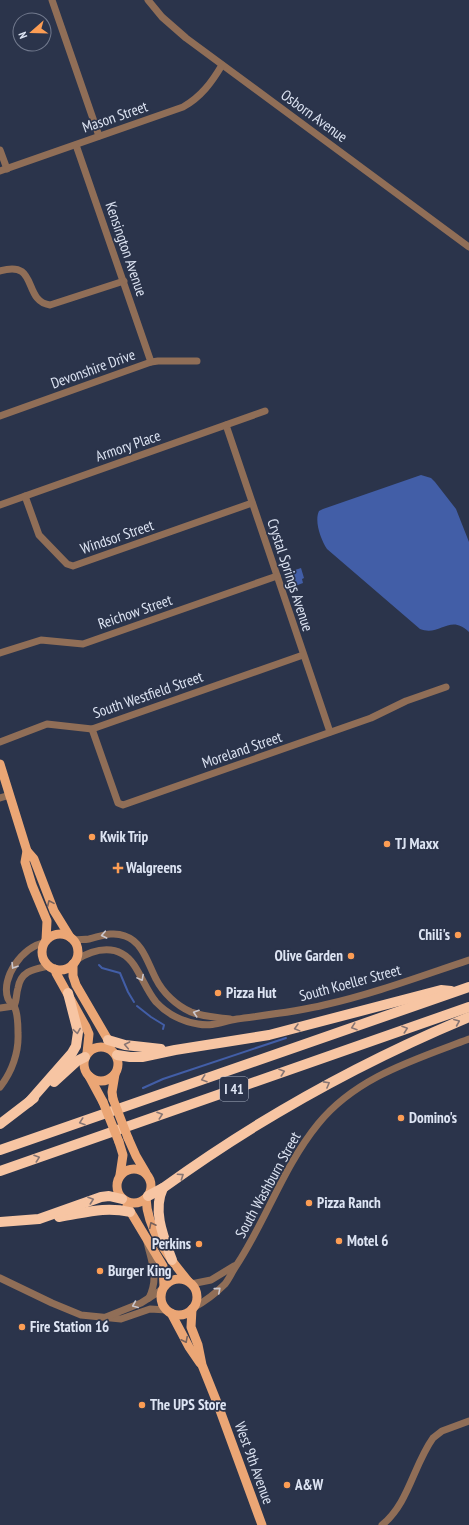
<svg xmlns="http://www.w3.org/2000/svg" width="469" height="1525" viewBox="0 0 469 1525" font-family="'PT Sans Narrow',sans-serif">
  <rect width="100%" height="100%" fill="#2b344b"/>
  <g fill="#425ea7">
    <path d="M 421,475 L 431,478 L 435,482 L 456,509 L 469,542 L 469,632 C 450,613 440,637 420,629 L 327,549 C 321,540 314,521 319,511 L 323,509 Z"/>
    <polygon points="301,568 304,578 302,579 303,583 295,586 291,576 293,575 292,571"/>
  </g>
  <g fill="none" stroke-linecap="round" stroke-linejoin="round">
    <g stroke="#425ea7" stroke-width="2">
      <polyline points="99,965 102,968 120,973 128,992 134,1002"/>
      <polyline points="137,1006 151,1017 164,1025 163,1029"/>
      <polyline points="143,1088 163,1079 286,1038"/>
    </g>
    <g stroke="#906e57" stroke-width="7">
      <polyline points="52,0 99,136"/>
      <polyline points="148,0 162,17 186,38 469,247"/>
      <polyline points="76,145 151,362"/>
      <polyline points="0,150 7,169"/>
      <path d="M 0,171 L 183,107 C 201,97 212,82 222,65"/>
      <path d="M 0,271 C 39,259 22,301 50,305 L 124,281"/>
      <polyline points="0,416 151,362 158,361 197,361"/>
      <polyline points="226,425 330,732"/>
      <polyline points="25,496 39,535 67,564 73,566 252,503"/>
      <polyline points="0,505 265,411"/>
      <polyline points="0,653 41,640 83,644 277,576"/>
      <polyline points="92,729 118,803 123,805 371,718 406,701 446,687"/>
      <polyline points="0,742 47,724 92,729 303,655"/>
      <polyline points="0,798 10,795"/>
      <path d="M 74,940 C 79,939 84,940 89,939 C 102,936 112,931 125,936 C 143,942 148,964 156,979 C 163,993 177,1006 191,1012 C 204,1017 217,1017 230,1019"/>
      <path d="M 76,960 C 95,948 119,943 134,965 C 142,977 147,991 156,1002 C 167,1014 183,1022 198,1024 C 214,1027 223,1021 237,1019 C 266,1015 295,1012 324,1005 C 373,994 421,976 469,960"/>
      <path d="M 14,1006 C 17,1000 16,994 18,988 C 21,970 35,969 49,966"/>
      <polyline points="0,1008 14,1006"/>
      <path d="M 0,1087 C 12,1072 19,1052 18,1033 C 18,1026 18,1013 14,1006 C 13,1003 9,1002 8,999 C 0,978 23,946 44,943"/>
      <path d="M 147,1242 C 152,1264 159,1277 149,1298"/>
      <polyline points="0,1278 52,1303 81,1315 121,1319 150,1309 167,1310"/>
      <polyline points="191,1284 211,1280 234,1266"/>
      <path d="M 193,1308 C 204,1302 216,1293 225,1284 C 229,1279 232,1272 236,1266 C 266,1221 283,1167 318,1124 C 356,1077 414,1060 469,1039"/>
      <polyline points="106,1317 141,1303 163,1289"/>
      <path d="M 382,1525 C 409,1503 413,1466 433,1438 L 442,1431 L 469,1421"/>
    </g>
    <g stroke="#eba675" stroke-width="9">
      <polyline points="0,764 27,851 25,862 32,885 47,921 46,940"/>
      <polyline points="27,851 34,859 54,911 70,937"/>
      <circle cx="60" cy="952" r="18"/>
      <polyline points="73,964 73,976 76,985 111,1045"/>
      <polyline points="55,969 56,973 86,1027 89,1034 87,1053"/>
      <circle cx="101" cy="1064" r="17"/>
      <polyline points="89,1076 103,1102"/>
      <polyline points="113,1099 112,1092 115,1074"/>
      <polyline points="128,1138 136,1156 146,1173"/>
      <polyline points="119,1142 123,1155 120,1175"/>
      <circle cx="134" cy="1186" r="17"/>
      <path d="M 146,1198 C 147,1230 169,1258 188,1281"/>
      <polyline points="127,1206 163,1266 164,1286"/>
      <circle cx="179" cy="1297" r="18"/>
      <polyline points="192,1309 191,1327 198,1345 202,1365 218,1405 262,1525"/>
      <polyline points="171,1313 189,1347 200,1363"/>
    </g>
    <g stroke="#f7c5a3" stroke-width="10">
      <polyline points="108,1040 125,1045 161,1049"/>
      <polyline points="117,1055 130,1057 142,1057 175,1050 269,1035 441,990 451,991"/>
      <polyline points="54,1082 77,1061 85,1057"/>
      <polyline points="29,1102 72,1053 76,1046 78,1032 68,993"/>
      <polyline points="0,1124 34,1098"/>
      <polyline points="0,1150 469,987"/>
      <polyline points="0,1171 469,1007"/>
      <path d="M 163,1188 C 152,1211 164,1238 172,1260"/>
      <path d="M 148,1196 L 163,1188 C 258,1119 361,1062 469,1017"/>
      <path d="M 59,1217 C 85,1213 104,1206 130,1212"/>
      <polyline points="0,1222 39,1219 101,1197 109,1196 122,1199"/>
    </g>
    <g stroke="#eba675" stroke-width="9">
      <polyline points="113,1099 128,1138"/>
      <polyline points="103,1102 119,1142"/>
    </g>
  </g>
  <defs><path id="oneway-chevron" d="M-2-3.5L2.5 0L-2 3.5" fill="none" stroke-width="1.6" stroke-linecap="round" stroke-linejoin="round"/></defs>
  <g stroke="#78625c">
    <use href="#oneway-chevron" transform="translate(50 903) rotate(-114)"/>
    <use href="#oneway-chevron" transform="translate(152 1225) rotate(-116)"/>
    <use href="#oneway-chevron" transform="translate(185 1340) rotate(63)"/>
  </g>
  <g stroke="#cac6cc">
    <use href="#oneway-chevron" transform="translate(104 935) rotate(169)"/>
    <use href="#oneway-chevron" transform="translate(14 966) rotate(122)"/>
    <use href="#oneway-chevron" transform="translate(141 978) rotate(62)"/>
    <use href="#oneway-chevron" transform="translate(196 1013) rotate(-162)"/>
    <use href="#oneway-chevron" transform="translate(218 1290) rotate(-41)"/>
    <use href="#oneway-chevron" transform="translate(135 1305) rotate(158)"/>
  </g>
  <g stroke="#877573">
    <use href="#oneway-chevron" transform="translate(457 1022) rotate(-23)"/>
    <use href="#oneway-chevron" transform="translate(354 1027) rotate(161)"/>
    <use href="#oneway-chevron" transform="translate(297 1028) rotate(165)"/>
    <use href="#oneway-chevron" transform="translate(405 1029) rotate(-19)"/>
    <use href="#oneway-chevron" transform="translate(77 1031) rotate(81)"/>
    <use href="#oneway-chevron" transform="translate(127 1045) rotate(-169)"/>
    <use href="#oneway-chevron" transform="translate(282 1072) rotate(-19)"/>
    <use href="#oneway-chevron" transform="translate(204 1079) rotate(161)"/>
    <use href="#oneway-chevron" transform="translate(327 1084) rotate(-29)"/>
    <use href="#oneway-chevron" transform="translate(160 1115) rotate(-19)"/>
    <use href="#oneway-chevron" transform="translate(82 1122) rotate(161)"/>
    <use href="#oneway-chevron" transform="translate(37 1158) rotate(-19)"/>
    <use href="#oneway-chevron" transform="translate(181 1176) rotate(-34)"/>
    <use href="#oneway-chevron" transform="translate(91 1200) rotate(-19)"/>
  </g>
  <g fill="#fc9d54" stroke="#2b344b" stroke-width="1.5">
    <circle cx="92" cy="837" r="4"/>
    <circle cx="387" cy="844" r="4"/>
    <path d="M116 862h4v4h4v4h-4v4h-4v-4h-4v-4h4z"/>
    <circle cx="458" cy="935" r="4"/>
    <circle cx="351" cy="956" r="4"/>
    <circle cx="218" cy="993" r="4"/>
    <circle cx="401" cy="1118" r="4"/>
    <circle cx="309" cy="1203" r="4"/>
    <circle cx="339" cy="1241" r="4"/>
    <circle cx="199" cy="1244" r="4"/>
    <circle cx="100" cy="1271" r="4"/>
    <circle cx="22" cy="1327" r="4"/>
    <circle cx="142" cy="1405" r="4"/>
    <circle cx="287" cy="1485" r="4"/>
  </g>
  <g text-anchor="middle" stroke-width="3.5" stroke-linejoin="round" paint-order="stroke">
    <rect fill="#2b344b" stroke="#a8afc1" stroke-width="1" x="220" y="1077" width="28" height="24" rx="3"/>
    <g font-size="14" font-weight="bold" fill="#dde4f3">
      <text x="234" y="1094">I 41</text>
    </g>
    <g font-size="15" fill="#dde4f3" stroke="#2b344b">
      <text transform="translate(314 116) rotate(36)" y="5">Osborn Avenue</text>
      <text transform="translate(115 117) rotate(-19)" y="5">Mason Street</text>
      <text transform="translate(126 249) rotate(71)" y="5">Kensington Avenue</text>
      <text transform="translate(93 369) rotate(-20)" y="5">Devonshire Drive</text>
      <text transform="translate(128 446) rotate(-19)" y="5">Armory Place</text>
      <text transform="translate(117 537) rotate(-19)" y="5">Windsor Street</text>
      <text transform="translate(290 575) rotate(72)" y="5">Crystal Springs Avenue</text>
      <text transform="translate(135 612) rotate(-19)" y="5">Reichow Street</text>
      <text transform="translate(148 695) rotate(-19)" y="5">South Westfield Street</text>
      <text transform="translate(242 750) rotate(-19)" y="5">Moreland Street</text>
      <text transform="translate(350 983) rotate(-15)" y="5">South Koeller Street</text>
      <text transform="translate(268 1185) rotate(-61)" y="5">South Washburn Street</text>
      <text transform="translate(254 1463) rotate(70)" y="5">West 9th Avenue</text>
    </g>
    <g font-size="15" font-weight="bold" fill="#dde4f3" stroke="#2b344b" text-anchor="start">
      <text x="100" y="842">Kwik Trip</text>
      <text x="395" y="849">TJ Maxx</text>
      <text x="126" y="873">Walgreens</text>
      <text x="450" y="940" text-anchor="end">Chili's</text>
      <text x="343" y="961" text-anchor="end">Olive Garden</text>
      <text x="226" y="998">Pizza Hut</text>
      <text x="409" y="1123">Domino's</text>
      <text x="317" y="1208">Pizza Ranch</text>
      <text x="347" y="1246">Motel 6</text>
      <text x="191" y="1249" text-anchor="end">Perkins</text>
      <text x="108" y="1276">Burger King</text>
      <text x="30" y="1332">Fire Station 16</text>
      <text x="150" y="1410">The UPS Store</text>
      <text x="295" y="1490">A&amp;W</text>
    </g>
  </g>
  <g transform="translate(32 32) rotate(250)"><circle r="19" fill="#2b344b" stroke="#727a8e"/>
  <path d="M0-3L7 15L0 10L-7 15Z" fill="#fc9d54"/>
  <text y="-6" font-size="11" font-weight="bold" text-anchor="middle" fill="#dde4f3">N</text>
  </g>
</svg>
